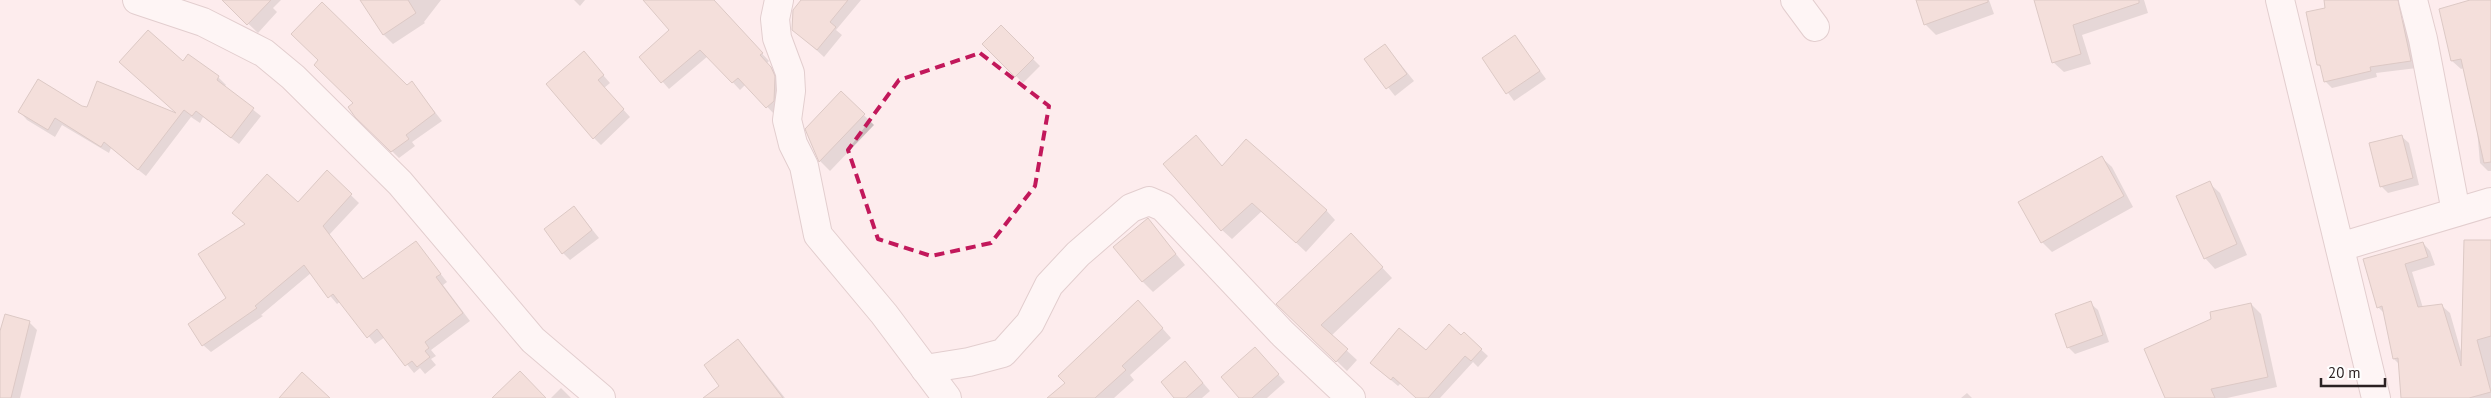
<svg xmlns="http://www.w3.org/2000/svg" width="2491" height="398" viewBox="0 0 2491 398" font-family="'PT Sans',sans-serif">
  <rect width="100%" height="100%" fill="#fdeced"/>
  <g fill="#0003">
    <polygon points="223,0 281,0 273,8 277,12 258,33"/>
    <polygon points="361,0 441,0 424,22 425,23 393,44 384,35"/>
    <polygon points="574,0 585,0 580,6"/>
    <polygon points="655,0 713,0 769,61 767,63 778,75 781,108 774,114 746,84 740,90 708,56 669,89 641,57 671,30"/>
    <polygon points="803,0 861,0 836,30 842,35 824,57 799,34"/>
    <polygon points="1917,0 1989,0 1994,14 1936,35 1925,24"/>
    <polygon points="2035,0 2144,0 2148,13 2082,35 2091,64 2064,72 2053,62"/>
    <polygon points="2325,0 2370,0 2401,20 2408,26 2417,68 2376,73 2377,77 2332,88 2325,81 2322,68 2318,65 2327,8"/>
    <polygon points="2489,0 2491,0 2491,171 2488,171 2480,163 2477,129 2464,68 2461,69 2452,61"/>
    <polygon points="1001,27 1040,66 1023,83 984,44"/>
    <polygon points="1515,36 1546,79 1514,101 1483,59"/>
    <polygon points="1385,45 1414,81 1395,96 1366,60"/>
    <polygon points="584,53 610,83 604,88 630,117 601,145 594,138"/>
    <polygon points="188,56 218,77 226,85 224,87 261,116 239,144 203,117 200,123 191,117 146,176 111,148 109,153 62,125 55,137 27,120 20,112 81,107 179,116 183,63"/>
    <polygon points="412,83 442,121 412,142 415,146 399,158 356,116"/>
    <polygon points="841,93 874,125 830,171 820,161 807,129"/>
    <polygon points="2401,136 2409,143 2419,185 2388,193 2381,186"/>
    <polygon points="2101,157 2112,167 2133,207 2052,252 2042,242"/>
    <polygon points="1223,167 1326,210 1335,220 1306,252 1262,211 1232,239 1222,230"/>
    <polygon points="327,172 359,203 329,235 364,280 416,242 447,282 443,285 470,321 431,350 436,356 431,359 436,365 425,374 420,368 414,373 385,337 375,344 341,301 337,304 311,273 261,315 263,316 211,352 203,345 227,299 298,204"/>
    <polygon points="2209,183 2220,193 2247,255 2215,269 2205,258"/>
    <polygon points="574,207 599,238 570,260 563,253"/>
    <polygon points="1148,220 1185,265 1153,292 1143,282"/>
    <polygon points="2491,241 2491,398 2402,398 2400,365 2394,359 2385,314 2378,307 2365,260 2423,243 2430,251 2435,265 2412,272 2423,308 2442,306 2450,313 2462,355"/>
    <polygon points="1361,245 1392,278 1331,336 1357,360 1347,371 1278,304"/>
    <polygon points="2090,303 2098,310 2109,342 2075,354 2068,347"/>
    <polygon points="2251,304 2261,314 2277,387 2227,398 2167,398"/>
    <polygon points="1147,311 1171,338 1130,375 1134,380 1114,398 1049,398"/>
    <polygon points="6,315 30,323 37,330 20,398 0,398 0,336"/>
    <polygon points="1464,334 1488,356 1478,367 1473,362 1440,398 1417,398 1401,383 1398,386 1379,370 1427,352"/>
    <polygon points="738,340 746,349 785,398 705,398 721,386"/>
    <polygon points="1262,356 1285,382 1267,398 1241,398"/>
    <polygon points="1192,370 1210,391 1202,398 1176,398"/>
    <polygon points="561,388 571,398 551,398"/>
    <polygon points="1967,393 1972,398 1961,398"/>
  </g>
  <g fill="#e8cfc6" stroke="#b59d95">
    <polygon points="222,0 271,0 247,25"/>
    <polygon points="360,0 408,0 416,13 383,35"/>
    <polygon points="643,0 714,0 763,53 760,55 771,67 775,76 774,101 766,108 738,78 732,83 700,50 661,83 639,57 669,30"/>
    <polygon points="801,0 848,0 830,22 836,27 817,50 792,30 793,10"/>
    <polygon points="1916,0 1988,0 1988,2 1924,25"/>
    <polygon points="2034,0 2139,0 2139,3 2073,25 2081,54 2052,63"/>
    <polygon points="2324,0 2398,0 2411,61 2370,67 2371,71 2324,82 2320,65 2317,65 2306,12 2325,8"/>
    <polygon points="2470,0 2491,0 2491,162 2484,163 2461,59 2451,61 2439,9"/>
    <polygon points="322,2 407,85 412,81 435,113 406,135 409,139 391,152 355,117 348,107 353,103 314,65 318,60 291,34"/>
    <polygon points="1001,25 1034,58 1015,77 982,44"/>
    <polygon points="148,30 183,61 188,54 219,76 217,80 254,108 231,138 196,111 192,116 184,110 138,170 104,142 101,147 55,118 48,130 18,112 38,79 82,106 87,107 97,81 176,113 119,62"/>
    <polygon points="1515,35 1540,71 1506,94 1482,58"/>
    <polygon points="1385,44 1407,74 1386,89 1364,59"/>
    <polygon points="584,51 604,75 598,80 624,109 593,139 546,84"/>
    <polygon points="841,91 865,114 819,162 805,129"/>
    <polygon points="1196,135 1222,166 1246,139 1327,210 1296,243 1252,203 1221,231 1163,164"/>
    <polygon points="2402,135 2413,178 2380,187 2369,143"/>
    <polygon points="2102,156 2124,196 2041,243 2018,202"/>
    <polygon points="327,170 352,194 323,226 363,279 416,241 441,274 436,277 463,313 425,342 429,348 425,351 430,357 417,367 412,361 405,366 377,329 367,338 333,294 328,298 304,265 255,306 257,308 202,346 188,324 226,298 198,254 245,224 232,213 267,174 298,202"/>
    <polygon points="2210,181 2237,244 2204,259 2176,196"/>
    <polygon points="574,206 592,230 562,254 544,229"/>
    <polygon points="1148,218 1176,254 1142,282 1113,247"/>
    <polygon points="1351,233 1383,267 1321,325 1348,349 1336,362 1276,304"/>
    <polygon points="2464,240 2491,240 2491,336 2477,340 2491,392 2469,398 2401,398 2398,358 2393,359 2382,306 2377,308 2363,259 2423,242 2428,257 2405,264 2418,307 2442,304 2461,366"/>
    <polygon points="1138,300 1163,328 1122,366 1126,370 1095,398 1047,398 1065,383 1058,376"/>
    <polygon points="2091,301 2103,335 2067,348 2055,314"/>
    <polygon points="2251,303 2268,377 2211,389 2215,398 2165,398 2144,349 2211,319 2210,312"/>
    <polygon points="5,314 30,321 11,398 0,398 0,331"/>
    <polygon points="1449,324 1461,335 1464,332 1482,349 1471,361 1465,356 1428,398 1416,398 1393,377 1391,380 1370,363 1399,328 1426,350"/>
    <polygon points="738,339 783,398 703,398 719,386 704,365"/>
    <polygon points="1255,347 1279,374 1252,398 1239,398 1221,377"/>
    <polygon points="1185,361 1203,383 1186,398 1174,398 1161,382"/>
    <polygon points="520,371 546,398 492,398"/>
    <polygon points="302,372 330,398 279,398"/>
  </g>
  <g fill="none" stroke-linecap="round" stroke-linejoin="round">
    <g stroke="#c2a8aa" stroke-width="30">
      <g id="minor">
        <polyline points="137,0 203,22 264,53 293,77 400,183 533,340 601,398"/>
        <polyline points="779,0 775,19 777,38 790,73 791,91 787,120 793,144 804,166 818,235 884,314 947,398"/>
        <polyline points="1795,0 1815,27"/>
        <polyline points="2280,0 2376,398"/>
        <polyline points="2413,0 2423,39 2456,212"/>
        <polyline points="2340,247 2491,202"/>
        <polyline points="925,369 969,362 1003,353 1030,323 1049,285 1078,254 1131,208 1149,201 1163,207 1283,334 1351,398"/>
      </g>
    </g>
    <use href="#minor" stroke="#fff" stroke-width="28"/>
  </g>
  <path d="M0 0H2491V398H0ZM 980,53 L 1049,106 L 1035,186 L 991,243 L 931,256 L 878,239 L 848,150 L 899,80 Z" fill="#fdeced" fill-opacity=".55" fill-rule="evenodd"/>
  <path fill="none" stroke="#c2185b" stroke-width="4" stroke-dasharray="10 6" stroke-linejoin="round" d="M 980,53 L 1049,106 L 1035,186 L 991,243 L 931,256 L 878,239 L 848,150 L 899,80 Z"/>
  <path d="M2321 378v8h64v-8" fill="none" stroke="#2b2122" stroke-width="2.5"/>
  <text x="2328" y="378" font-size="15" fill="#2b2122" stroke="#fefefe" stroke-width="4" paint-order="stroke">20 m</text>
</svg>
